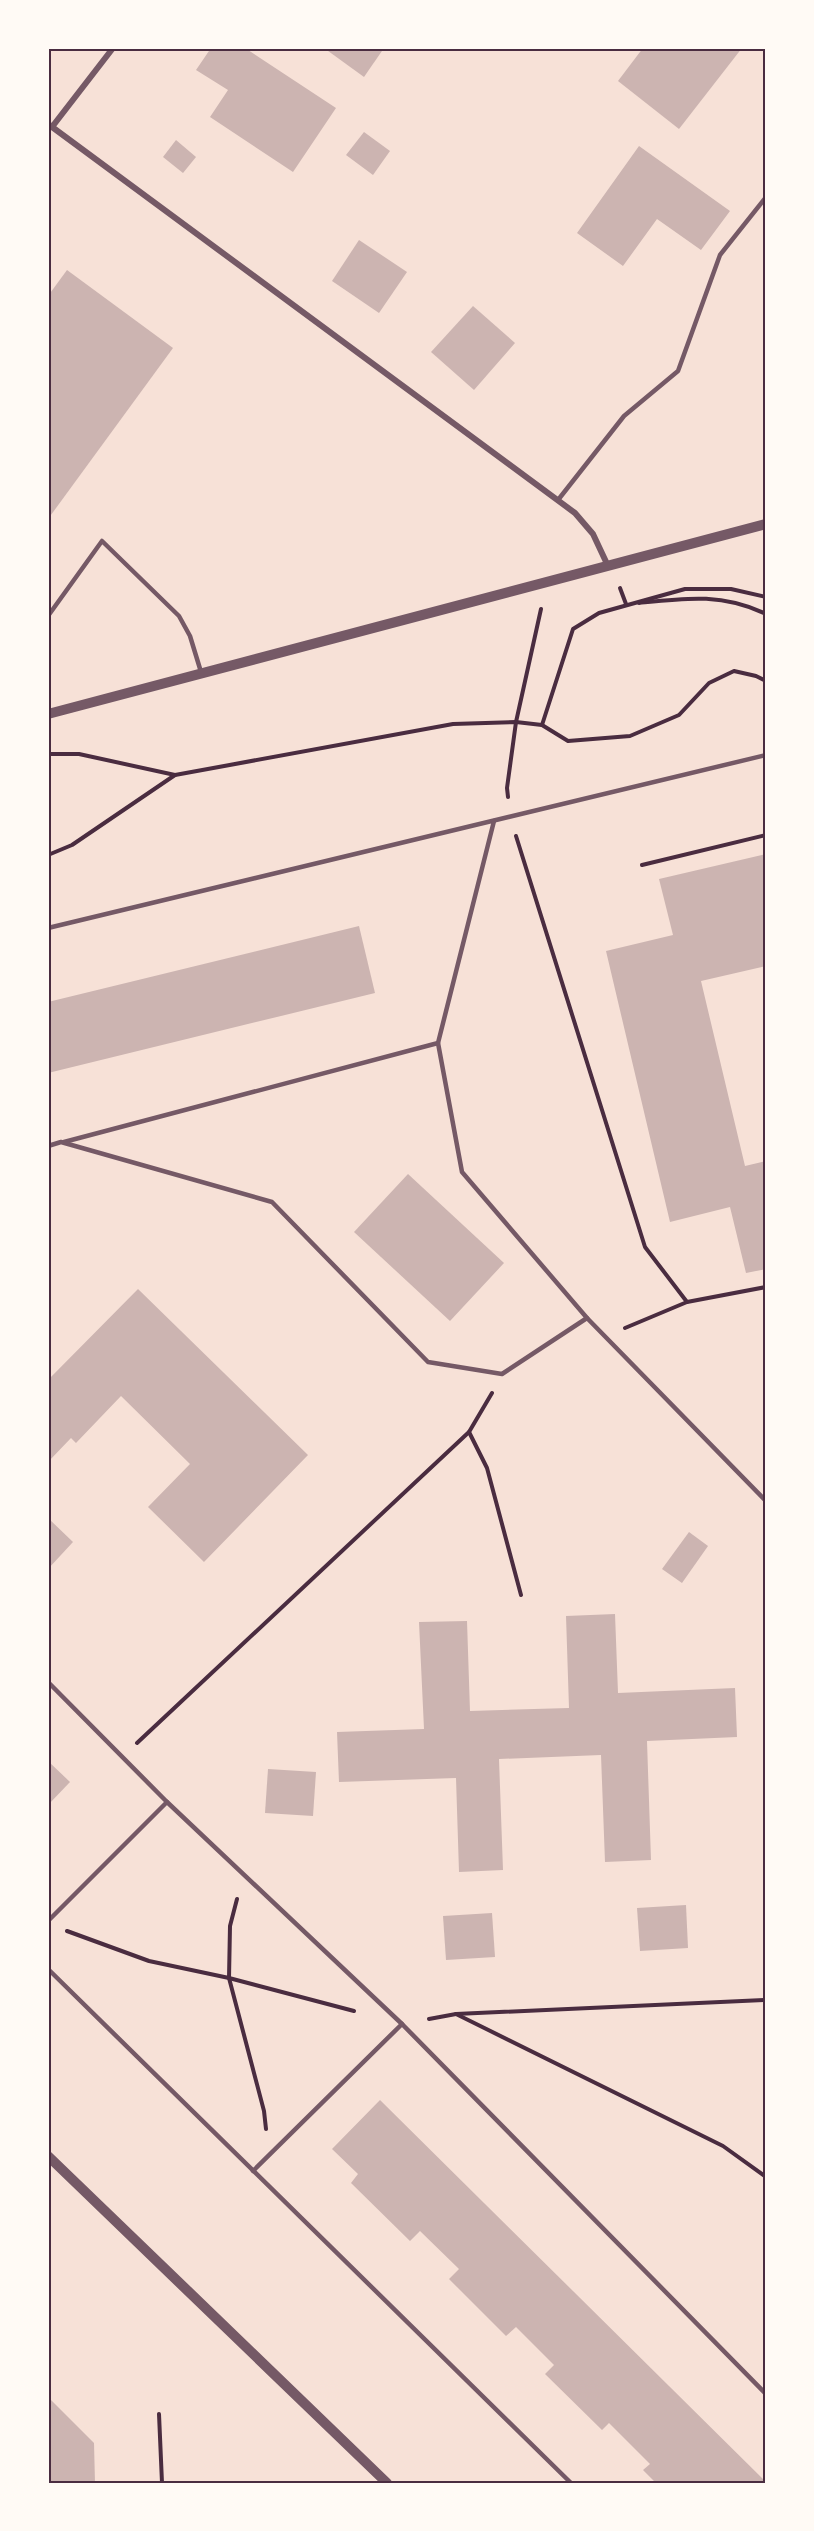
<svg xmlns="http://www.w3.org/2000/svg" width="814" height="2531" viewBox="0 0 814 2531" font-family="'Source Sans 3',sans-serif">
  <rect width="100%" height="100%" fill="#f7e1d7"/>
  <g fill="#ccb4b1">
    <polygon points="211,48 245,48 336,108 293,172 210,117 228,90 196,70"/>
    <polygon points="324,48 384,48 364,77"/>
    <polygon points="643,48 742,48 679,129 618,81"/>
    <polygon points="364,132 390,151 373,175 346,155"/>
    <polygon points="176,140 196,157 183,173 163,157"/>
    <polygon points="639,146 730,211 701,250 657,219 623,266 577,233"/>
    <polygon points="359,240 407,272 379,313 332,281"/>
    <polygon points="67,270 173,348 48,519 48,296"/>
    <polygon points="473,306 515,343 474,390 431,352"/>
    <polygon points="766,854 766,966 701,981 745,1166 766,1161 766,1269 746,1273 730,1207 670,1222 606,951 673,935 659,879"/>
    <polygon points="359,926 375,993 48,1073 48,1002"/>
    <polygon points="408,1174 504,1263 450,1321 354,1232"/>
    <polygon points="138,1289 308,1455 204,1562 148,1507 190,1464 121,1396 76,1443 71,1438 48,1462 48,1380"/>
    <polygon points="48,1518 73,1542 48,1569"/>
    <polygon points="689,1532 708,1546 682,1583 662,1569"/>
    <polygon points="615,1614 618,1693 735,1688 737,1737 647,1741 651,1860 605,1862 601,1755 499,1759 503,1870 459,1872 456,1778 339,1782 337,1732 424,1729 419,1622 467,1621 470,1711 569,1708 566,1616"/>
    <polygon points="48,1761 70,1782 48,1805"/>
    <polygon points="268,1769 316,1772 313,1816 265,1813"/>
    <polygon points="686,1905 688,1948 640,1951 637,1908"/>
    <polygon points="492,1913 495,1957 446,1960 443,1916"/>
    <polygon points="380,2100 766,2482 766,2483 656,2483 643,2470 650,2464 609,2423 602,2430 545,2374 554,2365 516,2327 506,2336 449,2279 459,2269 420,2231 410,2241 351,2183 358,2174 332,2149"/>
    <polygon points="48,2397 94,2443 95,2483 48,2483"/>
  </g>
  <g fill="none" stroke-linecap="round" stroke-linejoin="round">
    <g stroke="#4a2c40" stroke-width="4">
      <polyline points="620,588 626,604"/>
      <path d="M 639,603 C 686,598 722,593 766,614"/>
      <polyline points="542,725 573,629 599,613 685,589 731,589 766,597"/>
      <polyline points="48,754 79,754 175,775 453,724 516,722 542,725 568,741 630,736 679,715 709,683 734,671 756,676 766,681"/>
      <polyline points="508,797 507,788 516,722 541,609"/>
      <polyline points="516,836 645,1247 687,1302"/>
      <polyline points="48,855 72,845 175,775"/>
      <polyline points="642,865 766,835"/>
      <polyline points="625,1328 687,1302 766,1287"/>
      <polyline points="469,1432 487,1468 521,1595"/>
      <polyline points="137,1743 469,1432 492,1393"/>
      <polyline points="237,1899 230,1926 229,1978 264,2111 266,2129"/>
      <polyline points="67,1931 149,1961 229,1978 354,2011"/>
      <polyline points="456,2014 723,2146 766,2177"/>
      <polyline points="429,2019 456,2014 766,2000"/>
      <polyline points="159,2414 162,2483"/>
    </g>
    <g stroke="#755966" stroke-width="4.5">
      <polyline points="558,500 624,416 678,371 720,255 766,197"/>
      <polyline points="48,616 102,541 179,616 190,636 201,672"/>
      <polyline points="48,928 766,755"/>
      <polyline points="438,1043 462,1172 587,1318"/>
      <polyline points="64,1142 438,1043 494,821"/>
      <polyline points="48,1146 61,1142 272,1202 428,1362 502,1374 587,1318 766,1501"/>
      <polyline points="48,1682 167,1802 48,1921"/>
      <polyline points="167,1802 402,2024 766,2394"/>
      <polyline points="48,1969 571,2483"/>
      <polyline points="253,2171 402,2024"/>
    </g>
    <g stroke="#755966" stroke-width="6">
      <polyline points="48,124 575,513 593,534 608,566"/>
      <polyline points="52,127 113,48"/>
    </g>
    <g stroke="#755966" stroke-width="10">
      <polyline points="48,714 766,524"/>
      <polyline points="48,2156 387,2483"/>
    </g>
  </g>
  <rect width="814" height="2531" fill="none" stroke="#fffaf5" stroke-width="99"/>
  <rect x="50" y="50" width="714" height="2432" fill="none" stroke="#4a2c40" stroke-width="2"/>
</svg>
